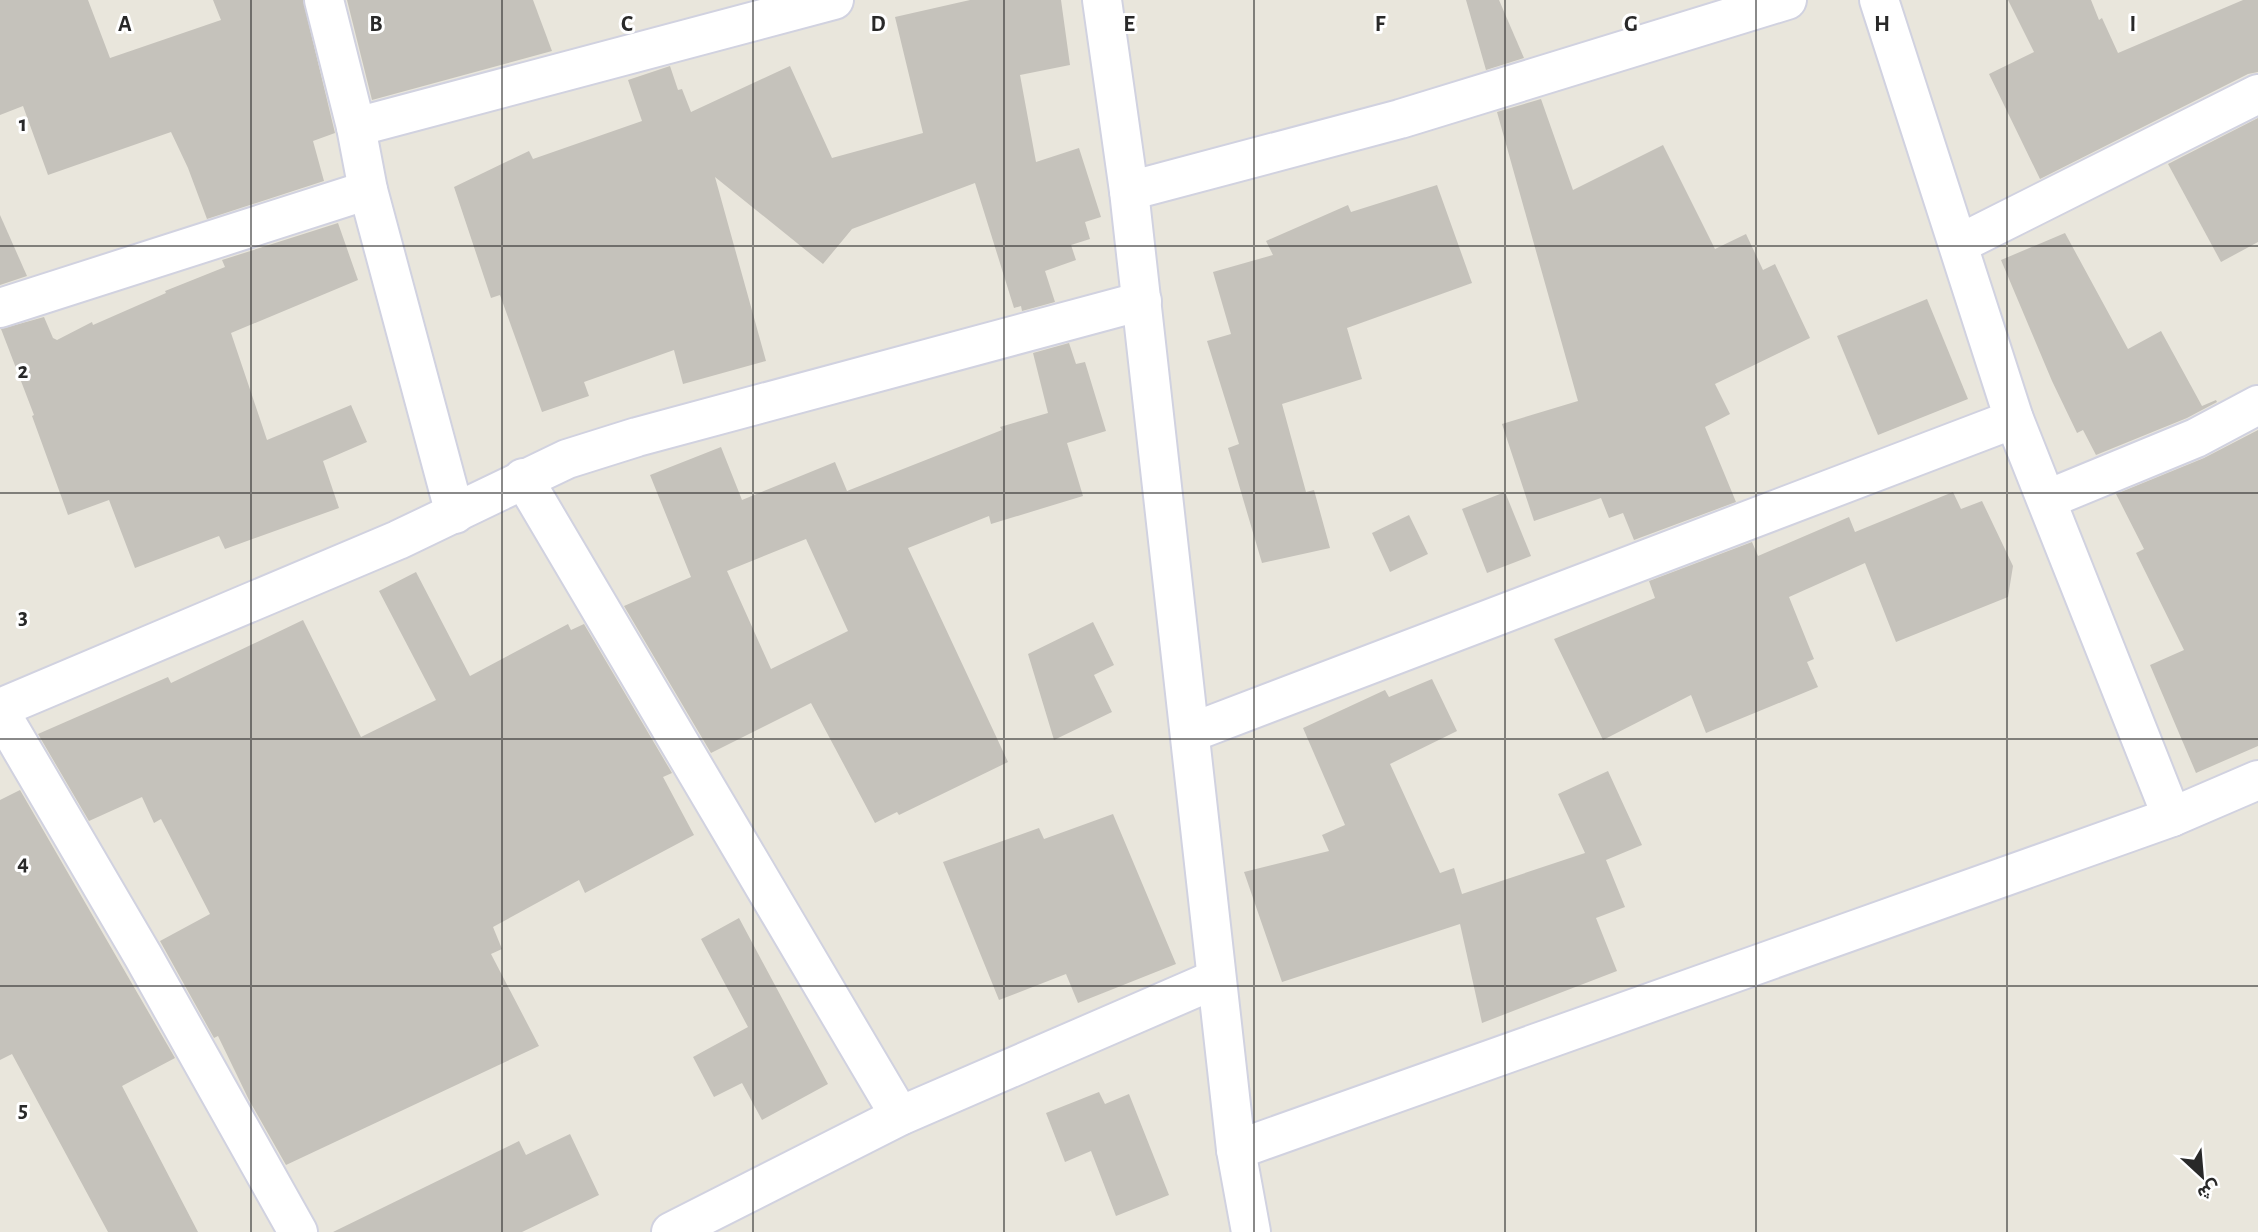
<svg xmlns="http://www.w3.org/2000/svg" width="2258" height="1232" viewBox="0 0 2258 1232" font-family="'Alegreya Sans',Vazirmatn,sans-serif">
  <rect width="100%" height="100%" fill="#e9e6dc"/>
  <g fill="#c5c2bb" fill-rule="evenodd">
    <polygon points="0,0 88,0 110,58 221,20 213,0 303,0 335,133 313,141 324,181 207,219 188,168 171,132 48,175 23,106 0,115"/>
    <polygon points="347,0 533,0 552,51 372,100"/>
    <polygon points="970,0 1061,0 1070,65 1020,75 1036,162 1079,148 1101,217 1085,222 1090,239 1071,245 1076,260 1045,271 1055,302 1022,311 1021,306 1014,308 975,183 852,229 823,264 715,177 766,361 683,384 674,350 584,382 589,396 542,412 500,295 491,298 454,187 529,151 533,159 642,121 628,80 670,66 678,90 682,89 691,112 790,66 832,158 923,133 895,17"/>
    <polygon points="1466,0 1499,0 1524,58 1486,70"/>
    <polygon points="2008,0 2091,0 2099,20 2102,18 2118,53 2243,0 2258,0 2258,72 2248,74 2040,179 1989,74 2034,52"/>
    <polygon points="1541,99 1573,190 1663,145 1715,249 1746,234 1763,270 1775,264 1810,338 1715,384 1730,414 1705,427 1736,502 1634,540 1623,513 1609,518 1601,498 1534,521 1502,424 1578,401 1497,112"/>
    <polygon points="2258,118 2258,242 2221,262 2168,164"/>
    <polygon points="1437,185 1472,283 1347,328 1362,379 1282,404 1306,492 1314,490 1330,548 1262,563 1228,448 1239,444 1207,341 1231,334 1213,272 1273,255 1266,241 1348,205 1351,212"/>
    <polygon points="0,215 27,276 0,285"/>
    <polygon points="338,223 358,280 231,333 267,440 351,405 367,442 323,461 339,508 225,549 219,536 135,568 109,500 68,515 32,416 34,415 1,329 44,317 53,338 57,340 92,322 93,325 166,293 165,291 225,267 222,260"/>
    <polygon points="2065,233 2128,349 2161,331 2202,406 2216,400 2217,402 2187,418 2096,455 2083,430 2077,433 2052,381 2001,260"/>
    <polygon points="1927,299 1968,399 1878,435 1837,336"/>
    <path d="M 1069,343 L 1076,364 L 1085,362 L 1106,431 L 1067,443 L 1083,496 L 991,524 L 989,516 L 908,548 L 1008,762 L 899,815 L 897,812 L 875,823 L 811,703 L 711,753 L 624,606 L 691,577 L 650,475 L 721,447 L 742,500 L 835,462 L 847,491 L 1002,430 L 1000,427 L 1048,413 L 1033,353 ZM 806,539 L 848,631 L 771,669 L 727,571 Z"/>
    <polygon points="2258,430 2258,746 2196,773 2150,665 2184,650 2136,553 2144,549 2116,494 2204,458"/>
    <polygon points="1505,492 1531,556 1487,573 1462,509"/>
    <polygon points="1953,492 1961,509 1982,501 2013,566 2008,597 1896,642 1865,563 1789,597 1814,659 1807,662 1818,687 1706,733 1691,695 1603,740 1554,639 1655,598 1649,581 1752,542 1758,556 1849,517 1855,532"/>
    <polygon points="1409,515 1428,554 1390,572 1372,533"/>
    <polygon points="416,572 470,676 568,624 571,630 584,624 672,773 663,777 694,835 585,893 579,880 493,927 502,949 491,954 539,1046 286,1165 249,1100 218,1036 214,1038 160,941 210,914 161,819 154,823 142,797 89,821 38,734 168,677 171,683 303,620 361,737 436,700 379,591"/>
    <polygon points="1093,622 1114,665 1094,675 1112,712 1054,740 1028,654"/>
    <polygon points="1432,679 1457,731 1390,764 1440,873 1454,868 1462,894 1585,853 1558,794 1608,771 1642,845 1606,860 1625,907 1596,918 1617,971 1482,1023 1460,924 1282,982 1244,872 1329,851 1322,835 1345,825 1303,728 1385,690 1389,697"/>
    <polygon points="20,790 175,1058 122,1086 198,1232 108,1232 12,1054 0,1060 0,800"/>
    <polygon points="1113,814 1176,964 1078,1003 1066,974 999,1000 943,862 1039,828 1044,839"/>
    <polygon points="739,918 828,1084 762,1120 742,1083 714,1097 693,1057 748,1027 701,939"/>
    <polygon points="1099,1092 1105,1104 1129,1094 1169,1195 1116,1216 1091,1151 1065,1162 1046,1113"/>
    <polygon points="570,1134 599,1195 522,1232 333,1232 519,1141 526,1155"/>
  </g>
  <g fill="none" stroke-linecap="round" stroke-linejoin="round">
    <g stroke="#d1d2e0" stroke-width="42">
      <g id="street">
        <polyline points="324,0 356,127 368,190 455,514"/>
        <polyline points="1102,0 1129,191 1236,1150 1251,1232"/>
        <polyline points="1879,0 2014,419 2172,817"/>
        <polyline points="356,127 834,0"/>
        <polyline points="1129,191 1400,119 1787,0"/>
        <polyline points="1959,244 2258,94"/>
        <polyline points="0,308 368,190"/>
        <polyline points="523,478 900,1116"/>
        <polyline points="2048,499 2196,438 2258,405"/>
        <polyline points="0,708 398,540 567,459 637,437 1142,301"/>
        <polyline points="0,712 143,956 298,1232"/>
        <polyline points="1190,733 2014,419"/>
        <polyline points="1236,1150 2172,817 2258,780"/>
        <polyline points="671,1232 900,1116 1216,979"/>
      </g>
    </g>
    <use href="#street" stroke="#fff" stroke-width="38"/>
  </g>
  <path fill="none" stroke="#292929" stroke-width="2" stroke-opacity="0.55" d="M 251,0 L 251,1232M 502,0 L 502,1232M 753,0 L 753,1232M 1004,0 L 1004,1232M 1254,0 L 1254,1232M 1505,0 L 1505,1232M 1756,0 L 1756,1232M 2007,0 L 2007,1232M 0,246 L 2258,246M 0,493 L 2258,493M 0,739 L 2258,739M 0,986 L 2258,986"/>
  <g font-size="23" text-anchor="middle" font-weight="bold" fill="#292929" stroke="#fff" stroke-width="6" stroke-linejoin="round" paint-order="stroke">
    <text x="125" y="31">A</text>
    <text x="376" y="31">B</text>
    <text x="627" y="31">C</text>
    <text x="878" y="31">D</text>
    <text x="1129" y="31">E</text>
    <text x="1380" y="31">F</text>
    <text x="1631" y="31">G</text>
    <text x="1882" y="31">H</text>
    <text x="2133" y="31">I</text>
    <text x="23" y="131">1</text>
    <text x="23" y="378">2</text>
    <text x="23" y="624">3</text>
    <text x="23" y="870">4</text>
    <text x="23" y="1117">5</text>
  </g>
  <g transform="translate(2202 1176) rotate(154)" stroke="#ffffff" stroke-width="5" paint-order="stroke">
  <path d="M0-5L12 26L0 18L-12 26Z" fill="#292929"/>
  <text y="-10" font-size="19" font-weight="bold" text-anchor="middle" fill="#292929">ش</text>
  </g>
</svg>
